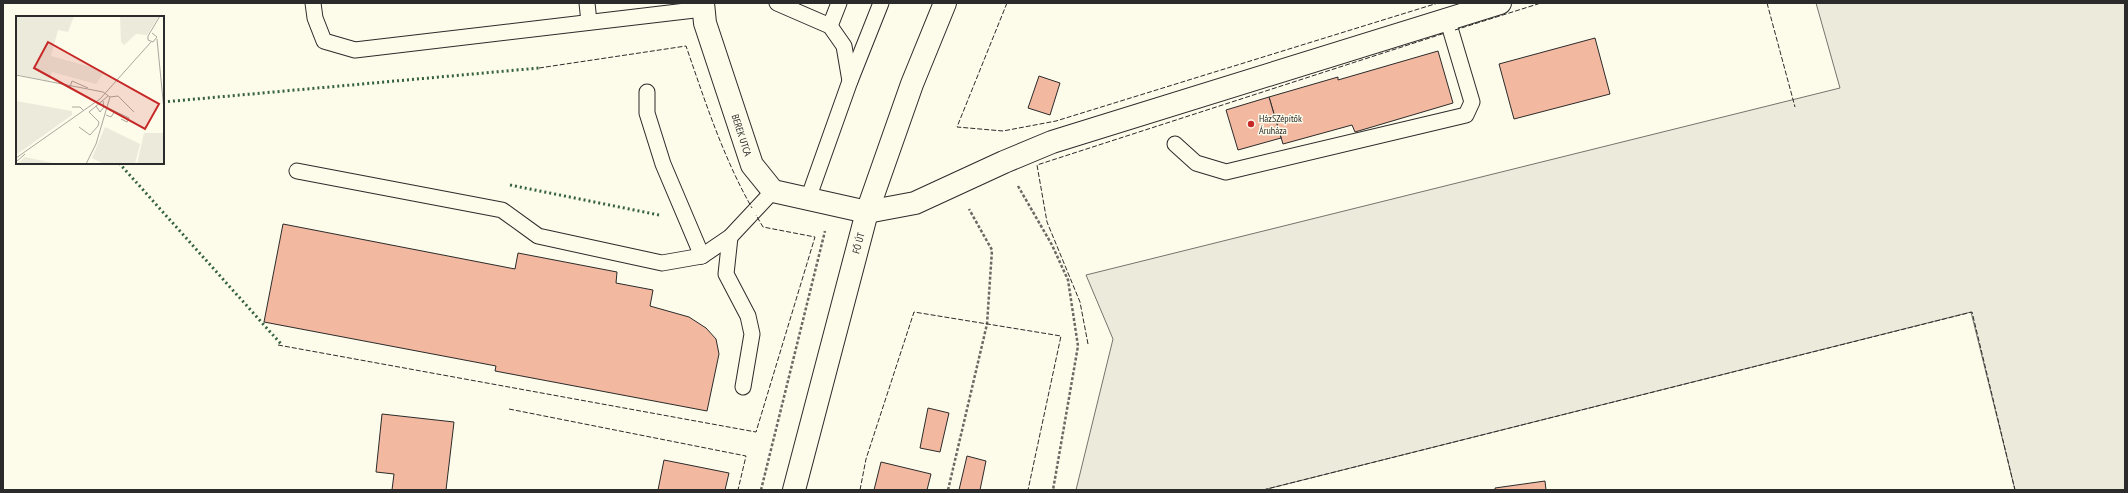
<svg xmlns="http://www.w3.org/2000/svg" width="2128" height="493" viewBox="0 0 2128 493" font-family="'PT Sans Narrow',sans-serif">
  <rect width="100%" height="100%" fill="#fdfbea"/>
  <polygon fill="#ecebdb" stroke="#74746e" points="1816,3 2125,3 2125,490 2015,490 1971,312 1263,490 1076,490 1113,339 1086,275 1840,88"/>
  <g fill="#f2b8a0" stroke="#2b2b2b">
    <polygon points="1595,38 1610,94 1514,119 1499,64"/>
    <polygon points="1438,51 1453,103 1355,132 1352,125 1283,144 1269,97 1338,77 1338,80"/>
    <polygon points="1039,76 1060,83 1050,115 1028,108"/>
    <polygon points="1269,97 1281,138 1238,150 1226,110"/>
    <polygon points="283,224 515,269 518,253 617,272 616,283 653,290 650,306 689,317 706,328 716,339 719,354 707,411 495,371 496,366 264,322"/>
    <polygon points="928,408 949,413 940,452 920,448"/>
    <polygon points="382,414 454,422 446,490 392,490 394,474 376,472"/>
    <polygon points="967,456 986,461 980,490 959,490"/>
    <polygon points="664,460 729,473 725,490 658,490"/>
    <polygon points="881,462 931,474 927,490 874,490"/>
    <polygon points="1545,481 1546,490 1495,490 1495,488"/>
  </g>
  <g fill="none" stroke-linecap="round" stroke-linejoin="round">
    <g stroke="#2b2b2b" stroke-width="17">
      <g id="lane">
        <polyline points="313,3 315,18 324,41 355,50 703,9"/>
        <polyline points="587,3 589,22"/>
        <polyline points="777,3 830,26 844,46 850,81"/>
        <polyline points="830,26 839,3"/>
        <polyline points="647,92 647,113 663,164 702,256"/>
        <polyline points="1175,144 1196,163 1226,172 1466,115 1472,102 1447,18"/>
        <polyline points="297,171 502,210 538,236 662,263 702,256 730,237 773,191"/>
        <polyline points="808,199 850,81 881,3"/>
        <polyline points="730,237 726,274 748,316 752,334 743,387"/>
      </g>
    </g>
    <g stroke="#2b2b2b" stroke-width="24">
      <polyline id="street" points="703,3 705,23 752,165 773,191 867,212 915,203 1004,162 1052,142 1500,3"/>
    </g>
    <g stroke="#2b2b2b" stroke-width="24">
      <polyline id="primary" points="794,490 867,212 912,84 945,3"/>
    </g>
    <g stroke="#6a6964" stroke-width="2.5" stroke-dasharray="3 2" stroke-linecap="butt">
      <polyline points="1018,186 1052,245 1068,280 1078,346 1053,490"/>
      <polyline points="761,490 825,231"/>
      <polyline points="948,490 987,324 992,250 969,209"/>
    </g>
    <use href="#lane" stroke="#fdfbea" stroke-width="15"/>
    <use href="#street" stroke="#fdfbea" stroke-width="22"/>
    <use href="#primary" stroke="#fdfbea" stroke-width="22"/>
    <g stroke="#34623c" stroke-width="3" stroke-dasharray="2 3" stroke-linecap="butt">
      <polyline points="163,102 539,68"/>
      <polyline points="119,163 281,344"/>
      <polyline points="510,185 659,215"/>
    </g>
    <g stroke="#2b2b2b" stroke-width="1" stroke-dasharray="5 2" stroke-linecap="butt">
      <polyline points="1007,3 957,127 1003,131 1056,121 1438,3"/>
      <polyline points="1767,3 1795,107"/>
      <polyline points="1455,30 1541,3"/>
      <path d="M 539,68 L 686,46 C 705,101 723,157 752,208"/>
      <polyline points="1088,344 1080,302 1047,222 1037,165 1445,33"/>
      <polyline points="278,345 756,432 815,237 763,227 756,215"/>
      <polyline points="509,409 746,456 738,490"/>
      <polyline points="860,490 866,459 914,312 1061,336 1028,490"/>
      <polyline points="1263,490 1972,312 2015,490"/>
    </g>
  </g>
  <circle fill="#c62828" stroke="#fdfbea" stroke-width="1.5" cx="1251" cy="124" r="4"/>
  <g text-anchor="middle" stroke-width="3" stroke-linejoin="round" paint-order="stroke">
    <g font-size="10" fill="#2b2b2b" stroke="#fdfbea" text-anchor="start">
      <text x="1259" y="122">HázSZépítők<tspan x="1259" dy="12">Áruháza</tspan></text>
    </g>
    <g font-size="10" fill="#2b2b2b" stroke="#fdfbea">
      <text transform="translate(742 135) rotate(72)" y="4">BEREK UTCA</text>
      <text transform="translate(858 243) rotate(-75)" y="4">FŐ ÚT</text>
    </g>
  </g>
  <g transform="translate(16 16)">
    <rect width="148" height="148" fill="#fdfbea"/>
    <path d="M 0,0 L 58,0 L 52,16 L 42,14 L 35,40 L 89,55 L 80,68 L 36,56 L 33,65 L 0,58 ZM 104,0 L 143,0 L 131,19 L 120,18 L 108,29 L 105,26 ZM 0,85 L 56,95 L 56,99 L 0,139 ZM 89,111 L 124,128 L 119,148 L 88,148 L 76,142 ZM 128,117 L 148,117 L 148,148 L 121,148 ZM 9,141 L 41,148 L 1,148 Z" fill="#ecebdb"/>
    <path fill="none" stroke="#a9a89e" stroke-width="1" d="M 136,17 L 141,21 L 137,26 L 132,24 L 132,20 L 144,0M 141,23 L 148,94M 0,59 L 87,76 L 94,81 L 80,128 L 70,148M 54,71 L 56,65 L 72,72M 94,81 L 102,80 L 118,96M 80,90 L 84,96 L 88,91 L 87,85M 56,91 L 64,91 L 68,95M 92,92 L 113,102 L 111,106 L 105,103M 90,99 L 95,101 L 99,95M 63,111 L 74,119 L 82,110 L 83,106 L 73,96 L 92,80M 0,142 L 84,83 L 135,26M 0,146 L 9,138"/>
    <path fill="#c62828" fill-opacity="0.15" stroke="#c62828" stroke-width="2" d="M 32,26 L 143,88 L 129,113 L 18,52 Z"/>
    <rect width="148" height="148" fill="none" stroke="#2b2b2b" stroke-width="2"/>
  </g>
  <rect width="2128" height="493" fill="none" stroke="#2b2b2b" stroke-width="8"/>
</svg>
